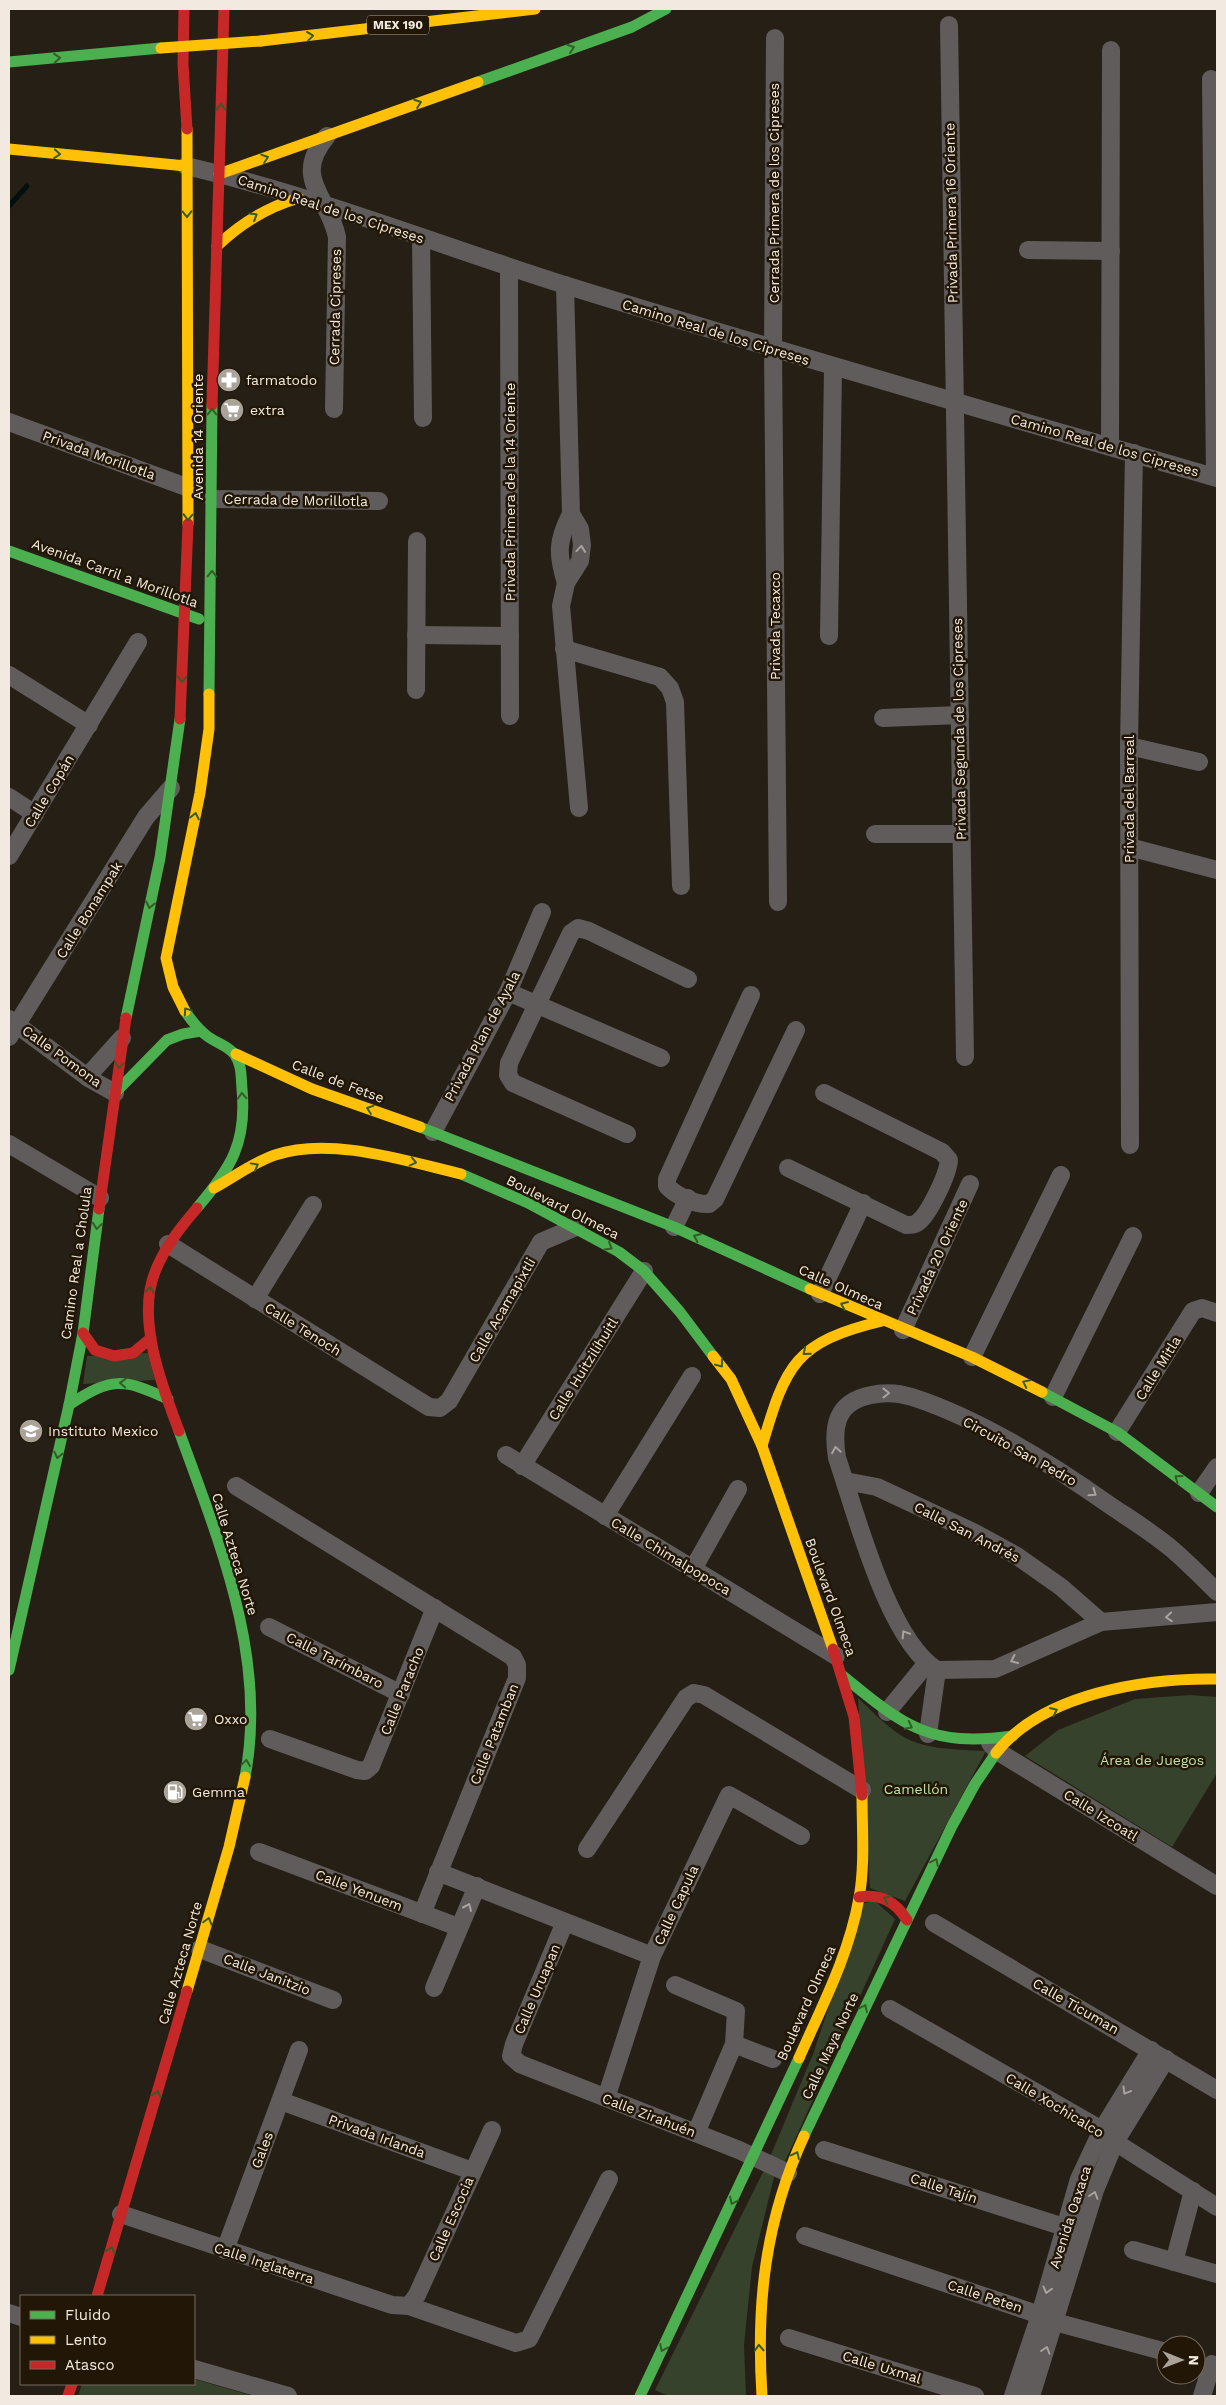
<svg xmlns="http://www.w3.org/2000/svg" width="1226" height="2405" viewBox="0 0 1226 2405" font-family="'Work Sans',sans-serif">
  <rect width="100%" height="100%" fill="#251f15"/>
  <g fill="#36422b">
    <polygon points="148,1353 155,1380 83,1384 87,1356"/>
    <polygon points="1190,1695 1217,1697 1217,1773 1172,1847 1025,1756 1058,1730 1135,1699"/>
    <path d="M 858,1698 C 870,1709 882,1722 896,1732 C 922,1751 956,1749 986,1751 L 905,1901 L 870,1888 Z"/>
    <polygon points="875,1901 895,1919 783,2166 768,2162 813,2054 864,1903"/>
    <polygon points="764,2170 775,2173 752,2267 744,2345 746,2396 668,2396 655,2390"/>
    <polygon points="194,2379 253,2396 78,2396 82,2384 194,2384"/>
  </g>
  <g fill="none" stroke-linecap="round" stroke-linejoin="round">
    <polyline stroke="#030f0e" stroke-width="5" points="9,206 27,186"/>
    <g stroke="#605c5c" stroke-width="18">
      <polyline points="949,25 965,1057"/>
      <polyline points="775,38 773,349 778,902"/>
      <polyline points="1211,79 1215,477"/>
      <path d="M 327,136 C 291,179 329,196 337,237 L 334,409"/>
      <path d="M 186,166 C 316,196 441,246 568,286 C 784,353 1001,415 1217,478"/>
      <polyline points="421,237 423,418"/>
      <polyline points="1028,250 1111,251"/>
      <polyline points="509,267 510,716"/>
      <path d="M 565,285 L 571,514 C 557,541 557,554 566,583"/>
      <polyline points="9,422 189,488"/>
      <polyline points="1110,446 1111,50"/>
      <polyline points="213,499 379,501"/>
      <polyline points="571,514 580,529 582,545 580,561 566,583 561,606 579,808"/>
      <polyline points="416,635 510,636"/>
      <polyline points="829,636 833,368"/>
      <polyline points="564,649 660,677 670,688 675,702 681,886"/>
      <polyline points="9,675 89,725"/>
      <polyline points="416,690 417,541"/>
      <polyline points="883,718 960,715"/>
      <polyline points="1129,746 1199,762"/>
      <polyline points="9,797 35,814"/>
      <polyline points="875,834 960,834"/>
      <polyline points="1129,847 1217,870"/>
      <polyline points="9,856 138,642"/>
      <polyline points="508,992 661,1058"/>
      <path d="M 751,995 L 667,1179 L 667,1186 C 676,1196 696,1205 709,1204 L 715,1199 L 796,1030"/>
      <polyline points="9,1019 90,1079 115,1093"/>
      <polyline points="9,1037 146,817 171,788"/>
      <polyline points="87,1077 122,1038"/>
      <polyline points="433,1132 508,992 542,912"/>
      <polyline points="627,1134 513,1083 508,1075 509,1063 571,933 578,928 589,931 688,979"/>
      <polyline points="9,1144 100,1198"/>
      <polyline points="1130,1145 1129,746 1134,453"/>
      <path d="M 788,1168 L 906,1225 C 911,1225 914,1225 917,1223 C 929,1215 948,1174 949,1160 L 942,1152 L 824,1093"/>
      <polyline points="674,1227 688,1198"/>
      <polyline points="168,1244 429,1407 440,1408 449,1401 541,1242 576,1227"/>
      <polyline points="820,1294 863,1203"/>
      <polyline points="255,1299 313,1205"/>
      <polyline points="903,1330 970,1184"/>
      <polyline points="972,1357 1061,1175"/>
      <polyline points="1053,1397 1133,1236"/>
      <polyline points="1117,1432 1193,1311 1202,1308 1217,1313"/>
      <polyline points="506,1455 836,1656"/>
      <polyline points="522,1466 644,1271"/>
      <polyline points="845,1481 877,1487 975,1533 1017,1556 1061,1587 1101,1622"/>
      <polyline points="236,1486 513,1657 517,1665 517,1678 422,1914"/>
      <polyline points="1199,1493 1217,1467"/>
      <polyline points="605,1516 692,1376"/>
      <polyline points="693,1569 738,1489"/>
      <polyline points="269,1627 401,1694"/>
      <path d="M 937,1670 C 888,1640 856,1513 837,1458 C 832,1426 836,1402 871,1395 C 884,1392 899,1393 912,1397 C 980,1419 1050,1463 1108,1504 C 1130,1519 1153,1533 1173,1550 C 1188,1563 1203,1578 1217,1592"/>
      <polyline points="937,1670 995,1669 1101,1622 1217,1612"/>
      <polyline points="887,1712 927,1663"/>
      <polyline points="928,1734 937,1670"/>
      <polyline points="270,1739 357,1770 365,1771 371,1766 435,1608"/>
      <polyline points="990,1743 997,1751 1217,1886"/>
      <polyline points="587,1849 686,1698 694,1693 704,1695 862,1790"/>
      <polyline points="259,1852 458,1927"/>
      <polyline points="438,1872 652,1956"/>
      <polyline points="565,1922 514,2044 511,2056 520,2064 739,2150 788,2173"/>
      <polyline points="934,1923 1217,2090"/>
      <polyline points="200,1949 333,2000"/>
      <polyline points="675,1985 736,2011 734,2044 696,2133"/>
      <polyline points="434,1988 477,1886"/>
      <polyline points="890,2009 1102,2130 1115,2142 1217,2207"/>
      <polyline points="734,2044 773,2059"/>
      <polyline points="606,2098 652,1956 729,1795 801,1836"/>
      <polyline points="281,2101 472,2171"/>
      <polyline points="824,2150 1064,2227"/>
      <polyline points="121,2214 392,2305 409,2306 516,2343 529,2339 609,2179"/>
      <polyline points="805,2236 1040,2315 1055,2322 1166,2352"/>
      <polyline points="225,2250 299,2050"/>
      <polyline points="1133,2250 1217,2274"/>
      <polyline points="1174,2262 1193,2191"/>
      <polyline points="409,2306 417,2295 492,2130"/>
      <polyline points="9,2313 21,2317"/>
      <polyline points="789,2338 975,2396"/>
      <polyline points="194,2369 288,2396"/>
      <polyline points="1013,2396 1040,2315 1079,2179 1102,2130 1151,2050"/>
      <polyline points="1031,2396 1095,2190 1115,2142 1166,2059"/>
      <polyline points="1202,2396 1212,2364"/>
    </g>
    <g stroke="#4caf50" stroke-width="11">
      <polyline points="9,62 161,48"/>
      <polyline points="478,82 632,27 666,9"/>
      <polyline points="9,551 199,619"/>
      <polyline points="209,694 212,405"/>
      <path d="M 185,1011 C 191,1020 198,1029 207,1036 C 216,1043 229,1046 235,1055 C 242,1065 241,1078 242,1089 C 247,1143 231,1168 197,1208"/>
      <polyline points="126,1018 160,858 180,719"/>
      <polyline points="115,1093 167,1040 183,1034 201,1031"/>
      <polyline points="420,1127 674,1227 810,1289"/>
      <polyline points="461,1174 528,1203 619,1252 644,1271 680,1312 713,1356"/>
      <polyline points="1042,1392 1117,1432 1217,1507"/>
      <path d="M 69,1405 C 111,1377 123,1378 168,1399"/>
      <path d="M 179,1431 C 219,1542 268,1657 245,1777"/>
      <polyline points="9,1670 69,1405 83,1333 99,1209"/>
      <path d="M 843,1676 C 905,1727 930,1747 1013,1736"/>
      <polyline points="804,2136 952,1826 975,1784 996,1753"/>
      <polyline points="640,2396 799,2058"/>
    </g>
    <g stroke="#ffc107" stroke-width="11">
      <polyline points="261,41 535,9"/>
      <polyline points="187,129 188,524"/>
      <polyline points="9,149 186,166"/>
      <polyline points="219,174 478,82"/>
      <path d="M 217,246 C 241,223 267,207 299,198"/>
      <polyline points="185,1011 173,987 166,958 200,793 209,729 209,694"/>
      <polyline points="236,1054 312,1089 420,1127"/>
      <path d="M 214,1188 C 234,1177 254,1162 275,1155 C 330,1136 406,1161 461,1174"/>
      <polyline points="810,1289 972,1357 1042,1392"/>
      <polyline points="713,1356 731,1379 762,1446 833,1649"/>
      <path d="M 762,1446 C 786,1364 795,1342 882,1321"/>
      <path d="M 996,1753 C 1043,1693 1146,1678 1217,1679"/>
      <polyline points="187,1991 229,1847 245,1777"/>
      <path d="M 799,2058 C 822,2006 849,1955 859,1898 C 865,1865 862,1829 862,1795"/>
      <path d="M 762,2396 C 756,2303 765,2221 804,2136"/>
    </g>
    <g stroke="#c62828" stroke-width="11">
      <polyline points="184,9 183,64 187,129"/>
      <polyline points="212,405 224,9"/>
      <polyline points="180,719 188,524"/>
      <polyline points="99,1209 126,1018"/>
      <polyline points="83,1333 95,1350 114,1356 133,1353 151,1338"/>
      <path d="M 179,1431 C 162,1386 136,1319 155,1272 C 164,1248 180,1228 197,1208"/>
      <polyline points="833,1649 854,1717 862,1795"/>
      <path d="M 859,1897 C 881,1894 895,1901 907,1920"/>
      <polyline points="97,2296 187,1991"/>
      <polyline points="68,2396 72,2384"/>
    </g>
    <polyline stroke="#ffc107" stroke-width="11" points="161,48 261,41"/>
  </g>
  <defs><path id="oneway-chevron" d="M-2-3.5L2.5 0L-2 3.5" fill="none" stroke-width="1.6" stroke-linecap="round" stroke-linejoin="round" transform="scale(1.25)"/></defs>
  <g stroke="#355b27">
    <use href="#oneway-chevron" transform="translate(310 36) rotate(-7)"/>
    <use href="#oneway-chevron" transform="translate(571 48) rotate(-20)"/>
    <use href="#oneway-chevron" transform="translate(57 58) rotate(-5)"/>
    <use href="#oneway-chevron" transform="translate(418 103) rotate(-20)"/>
    <use href="#oneway-chevron" transform="translate(221 107) rotate(-89)"/>
    <use href="#oneway-chevron" transform="translate(57 154) rotate(5)"/>
    <use href="#oneway-chevron" transform="translate(265 158) rotate(-19)"/>
    <use href="#oneway-chevron" transform="translate(187 214) rotate(89)"/>
    <use href="#oneway-chevron" transform="translate(254 216) rotate(-31)"/>
    <use href="#oneway-chevron" transform="translate(212 412) rotate(-90)"/>
    <use href="#oneway-chevron" transform="translate(188 517) rotate(92)"/>
    <use href="#oneway-chevron" transform="translate(212 574) rotate(-89)"/>
    <use href="#oneway-chevron" transform="translate(182 679) rotate(92)"/>
    <use href="#oneway-chevron" transform="translate(195 816) rotate(-78)"/>
    <use href="#oneway-chevron" transform="translate(150 905) rotate(102)"/>
    <use href="#oneway-chevron" transform="translate(187 1011) rotate(-124)"/>
    <use href="#oneway-chevron" transform="translate(119 1065) rotate(98)"/>
    <use href="#oneway-chevron" transform="translate(242 1096) rotate(-93)"/>
    <use href="#oneway-chevron" transform="translate(370 1109) rotate(-161)"/>
    <use href="#oneway-chevron" transform="translate(413 1162) rotate(13)"/>
    <use href="#oneway-chevron" transform="translate(255 1166) rotate(-29)"/>
    <use href="#oneway-chevron" transform="translate(97 1226) rotate(98)"/>
    <use href="#oneway-chevron" transform="translate(697 1237) rotate(-155)"/>
    <use href="#oneway-chevron" transform="translate(609 1247) rotate(30)"/>
    <use href="#oneway-chevron" transform="translate(150 1290) rotate(-81)"/>
    <use href="#oneway-chevron" transform="translate(844 1305) rotate(-157)"/>
    <use href="#oneway-chevron" transform="translate(806 1352) rotate(140)"/>
    <use href="#oneway-chevron" transform="translate(720 1364) rotate(53)"/>
    <use href="#oneway-chevron" transform="translate(123 1383) rotate(-177)"/>
    <use href="#oneway-chevron" transform="translate(1026 1383) rotate(-154)"/>
    <use href="#oneway-chevron" transform="translate(58 1455) rotate(103)"/>
    <use href="#oneway-chevron" transform="translate(1178 1478) rotate(-144)"/>
    <use href="#oneway-chevron" transform="translate(1054 1711) rotate(-25)"/>
    <use href="#oneway-chevron" transform="translate(909 1726) rotate(27)"/>
    <use href="#oneway-chevron" transform="translate(246 1763) rotate(-82)"/>
    <use href="#oneway-chevron" transform="translate(935 1862) rotate(-64)"/>
    <use href="#oneway-chevron" transform="translate(887 1899) rotate(-154)"/>
    <use href="#oneway-chevron" transform="translate(208 1921) rotate(-74)"/>
    <use href="#oneway-chevron" transform="translate(864 2008) rotate(-65)"/>
    <use href="#oneway-chevron" transform="translate(157 2094) rotate(-73)"/>
    <use href="#oneway-chevron" transform="translate(796 2155) rotate(-65)"/>
    <use href="#oneway-chevron" transform="translate(733 2201) rotate(115)"/>
    <use href="#oneway-chevron" transform="translate(111 2250) rotate(-73)"/>
    <use href="#oneway-chevron" transform="translate(663 2348) rotate(115)"/>
    <use href="#oneway-chevron" transform="translate(759 2348) rotate(-93)"/>
  </g>
  <g stroke="#a9a39e">
    <use href="#oneway-chevron" transform="translate(581 549) rotate(-85)"/>
    <use href="#oneway-chevron" transform="translate(886 1393)"/>
    <use href="#oneway-chevron" transform="translate(836 1450) rotate(-99)"/>
    <use href="#oneway-chevron" transform="translate(1093 1493) rotate(35)"/>
    <use href="#oneway-chevron" transform="translate(1169 1617) rotate(176)"/>
    <use href="#oneway-chevron" transform="translate(905 1634) rotate(-122)"/>
    <use href="#oneway-chevron" transform="translate(1014 1660) rotate(156)"/>
    <use href="#oneway-chevron" transform="translate(468 1907) rotate(-66)"/>
    <use href="#oneway-chevron" transform="translate(1126 2091) rotate(121)"/>
    <use href="#oneway-chevron" transform="translate(1094 2195) rotate(-72)"/>
    <use href="#oneway-chevron" transform="translate(1047 2290) rotate(105)"/>
    <use href="#oneway-chevron" transform="translate(1046 2350) rotate(-72)"/>
  </g>
  <defs>
    <g id="pharmacy-disc" transform="scale(1.25)"><circle r="9.5" fill="#aaa399" stroke="#221706"/><path d="M-2-6h4v4h4v4h-4v4h-4v-4h-4v-4h4Z" fill="#fff"/></g>
    <g id="supermarket-disc" transform="scale(1.25)"><circle r="9.5" fill="#aaa399" stroke="#221706"/><path d="M-6-5.5h2.5l.6 2H6L4.5 2H-2.5L-4.4-4H-6ZM-1.5 3.2a1.3 1.3 0 1 0 .1 0ZM3 3.2a1.3 1.3 0 1 0 .1 0Z" fill="#fff"/></g>
    <g id="school-disc" transform="scale(1.25)"><circle r="9.5" fill="#aaa399" stroke="#221706"/><path d="M0-5L7-2L0 1L-7-2ZM-4 1L0 2.5L4 1V4Q0 6-4 4Z" fill="#fff"/></g>
    <g id="fuel-disc" transform="scale(1.25)"><circle r="9.5" fill="#aaa399" stroke="#221706"/><path d="M-5.5-6h7V0h2V4h1.3V-2.5L3-4.5l.8-.8L6-3V5H2.5V1h-1V6h-7ZM-4.2-4.7v3.2H.2V-4.7Z" fill="#fff"/></g>
  </defs>
  <g fill-rule="evenodd">
    <use href="#pharmacy-disc" x="229" y="380"/>
    <use href="#supermarket-disc" x="232" y="410"/>
    <use href="#school-disc" x="31" y="1431"/>
    <use href="#supermarket-disc" x="196" y="1719"/>
    <use href="#fuel-disc" x="175" y="1792"/>
  </g>
  <g text-anchor="middle" stroke-width="5" stroke-linejoin="round" paint-order="stroke">
    <rect fill="#221706" stroke="#b4ab9f" stroke-width="1" x="367" y="15.5" width="62" height="19" rx="4"/>
    <g font-size="12" font-weight="bold" fill="#f2eae0">
      <text x="398" y="29">MEX 190</text>
    </g>
    <g font-size="14" fill="#f2eae0" stroke="#221706">
      <text transform="translate(774 193) rotate(-90)" y="5">Cerrada Primera de los Cipreses</text>
      <text transform="translate(331 209) rotate(18)" y="5">Camino Real de los Cipreses</text>
      <text transform="translate(951 213) rotate(-91)" y="5">Privada Primera 16 Oriente</text>
      <text transform="translate(335 307) rotate(-89)" y="5">Cerrada Cipreses</text>
      <text transform="translate(716 332) rotate(17)" y="5">Camino Real de los Cipreses</text>
      <text transform="translate(198 437) rotate(-90)" y="5">Avenida 14 Oriente</text>
      <text transform="translate(1105 445) rotate(16)" y="5">Camino Real de los Cipreses</text>
      <text transform="translate(99 455) rotate(20)" y="5">Privada Morillotla</text>
      <text transform="translate(510 492) rotate(-90)" y="5">Privada Primera de la 14 Oriente</text>
      <text transform="translate(296 500) rotate(1)" y="5">Cerrada de Morillotla</text>
      <text transform="translate(115 573) rotate(20)" y="5">Avenida Carril a Morillotla</text>
      <text transform="translate(775 626) rotate(-90)" y="5">Privada Tecaxco</text>
      <text transform="translate(959 729) rotate(-91)" y="5">Privada Segunda de los Cipreses</text>
      <text transform="translate(49 791) rotate(-59)" y="5">Calle Copán</text>
      <text transform="translate(1129 799) rotate(-90)" y="5">Privada del Barreal</text>
      <text transform="translate(89 910) rotate(-58)" y="5">Calle Bonampak</text>
      <text transform="translate(482 1036) rotate(-62)" y="5">Privada Plan de Ayala</text>
      <text transform="translate(62 1056) rotate(36)" y="5">Calle Pomona</text>
      <text transform="translate(338 1081) rotate(21)" y="5">Calle de Fetse</text>
      <text transform="translate(563 1207) rotate(27)" y="5">Boulevard Olmeca</text>
      <text transform="translate(937 1257) rotate(-65)" y="5">Privada 20 Oriente</text>
      <text transform="translate(76 1263) rotate(-82)" y="5">Camino Real a Cholula</text>
      <text transform="translate(841 1287) rotate(24)" y="5">Calle Olmeca</text>
      <text transform="translate(502 1310) rotate(-60)" y="5">Calle Acamapixtli</text>
      <text transform="translate(303 1329) rotate(32)" y="5">Calle Tenoch</text>
      <text transform="translate(1158 1368) rotate(-58)" y="5">Calle Mitla</text>
      <text transform="translate(583 1369) rotate(-58)" y="5">Calle Huitzilíhuitl</text>
      <text transform="translate(1020 1451) rotate(29)" y="5">Circuito San Pedro</text>
      <text transform="translate(967 1532) rotate(27)" y="5">Calle San Andrés</text>
      <text transform="translate(235 1554) rotate(73)" y="5">Calle Azteca Norte</text>
      <text transform="translate(671 1556) rotate(31)" y="5">Calle Chimalpopoca</text>
      <text transform="translate(831 1597) rotate(70)" y="5">Boulevard Olmeca</text>
      <text transform="translate(335 1660) rotate(27)" y="5">Calle Tarímbaro</text>
      <text transform="translate(402 1691) rotate(-68)" y="5">Calle Paracho</text>
      <text transform="translate(494 1734) rotate(-68)" y="5">Calle Patamban</text>
      <text transform="translate(1101 1815) rotate(32)" y="5">Calle Izcoatl</text>
      <text transform="translate(359 1890) rotate(21)" y="5">Calle Yenuem</text>
      <text transform="translate(676 1905) rotate(-65)" y="5">Calle Capula</text>
      <text transform="translate(180 1963) rotate(-74)" y="5">Calle Azteca Norte</text>
      <text transform="translate(267 1974) rotate(21)" y="5">Calle Janitzio</text>
      <text transform="translate(537 1989) rotate(-67)" y="5">Calle Uruapan</text>
      <text transform="translate(806 2003) rotate(-66)" y="5">Boulevard Olmeca</text>
      <text transform="translate(1076 2006) rotate(30)" y="5">Calle Ticuman</text>
      <text transform="translate(830 2046) rotate(-65)" y="5">Calle Maya Norte</text>
      <text transform="translate(1055 2105) rotate(31)" y="5">Calle Xochicalco</text>
      <text transform="translate(649 2115) rotate(21)" y="5">Calle Zirahuén</text>
      <text transform="translate(377 2136) rotate(20)" y="5">Privada Irlanda</text>
      <text transform="translate(262 2150) rotate(-69)" y="5">Gales</text>
      <text transform="translate(944 2188) rotate(18)" y="5">Calle Tajín</text>
      <text transform="translate(1070 2217) rotate(-72)" y="5">Avenida Oaxaca</text>
      <text transform="translate(451 2219) rotate(-66)" y="5">Calle Escocia</text>
      <text transform="translate(264 2263) rotate(18)" y="5">Calle Inglaterra</text>
      <text transform="translate(985 2296) rotate(18)" y="5">Calle Peten</text>
      <text transform="translate(882 2367) rotate(17)" y="5">Calle Uxmal</text>
    </g>
    <g font-size="14" fill="#f2eae0" stroke="#221706" text-anchor="start">
      <text x="246" y="385">farmatodo</text>
      <text x="250" y="415">extra</text>
      <text x="48" y="1436">Instituto Mexico</text>
      <text x="214" y="1724">Oxxo</text>
      <text x="192" y="1797">Gemma</text>
    </g>
    <g font-size="14" fill="#bee2a4" stroke="#221706">
      <text x="1152" y="1765">Área de Juegos</text>
      <text x="916" y="1794">Camellón</text>
    </g>
  </g>
  <rect width="1226" height="2405" fill="none" stroke="#f2eae0" stroke-width="20"/>
  <rect x="20" y="2295" width="175" height="90" fill="#221706" stroke="#756b5d"/>
  <rect x="30" y="2311" width="25" height="8" fill="#4caf50" stroke="#756b5d"/>
  <text x="65" y="2320" font-size="15" fill="#f2eae0">Fluido</text>
  <rect x="30" y="2336" width="25" height="8" fill="#ffc107" stroke="#756b5d"/>
  <text x="65" y="2345" font-size="15" fill="#f2eae0">Lento</text>
  <rect x="30" y="2361" width="25" height="8" fill="#c62828" stroke="#756b5d"/>
  <text x="65" y="2370" font-size="15" fill="#f2eae0">Atasco</text>
  <g transform="translate(1181 2360) rotate(91)"><circle r="24" fill="#221706" stroke="#756b5d"/>
  <path d="M0-4L9 19L0 12L-9 19Z" fill="#aaa399"/>
  <text y="-8" font-size="14" font-weight="bold" text-anchor="middle" fill="#f2eae0">N</text>
  </g>
</svg>
